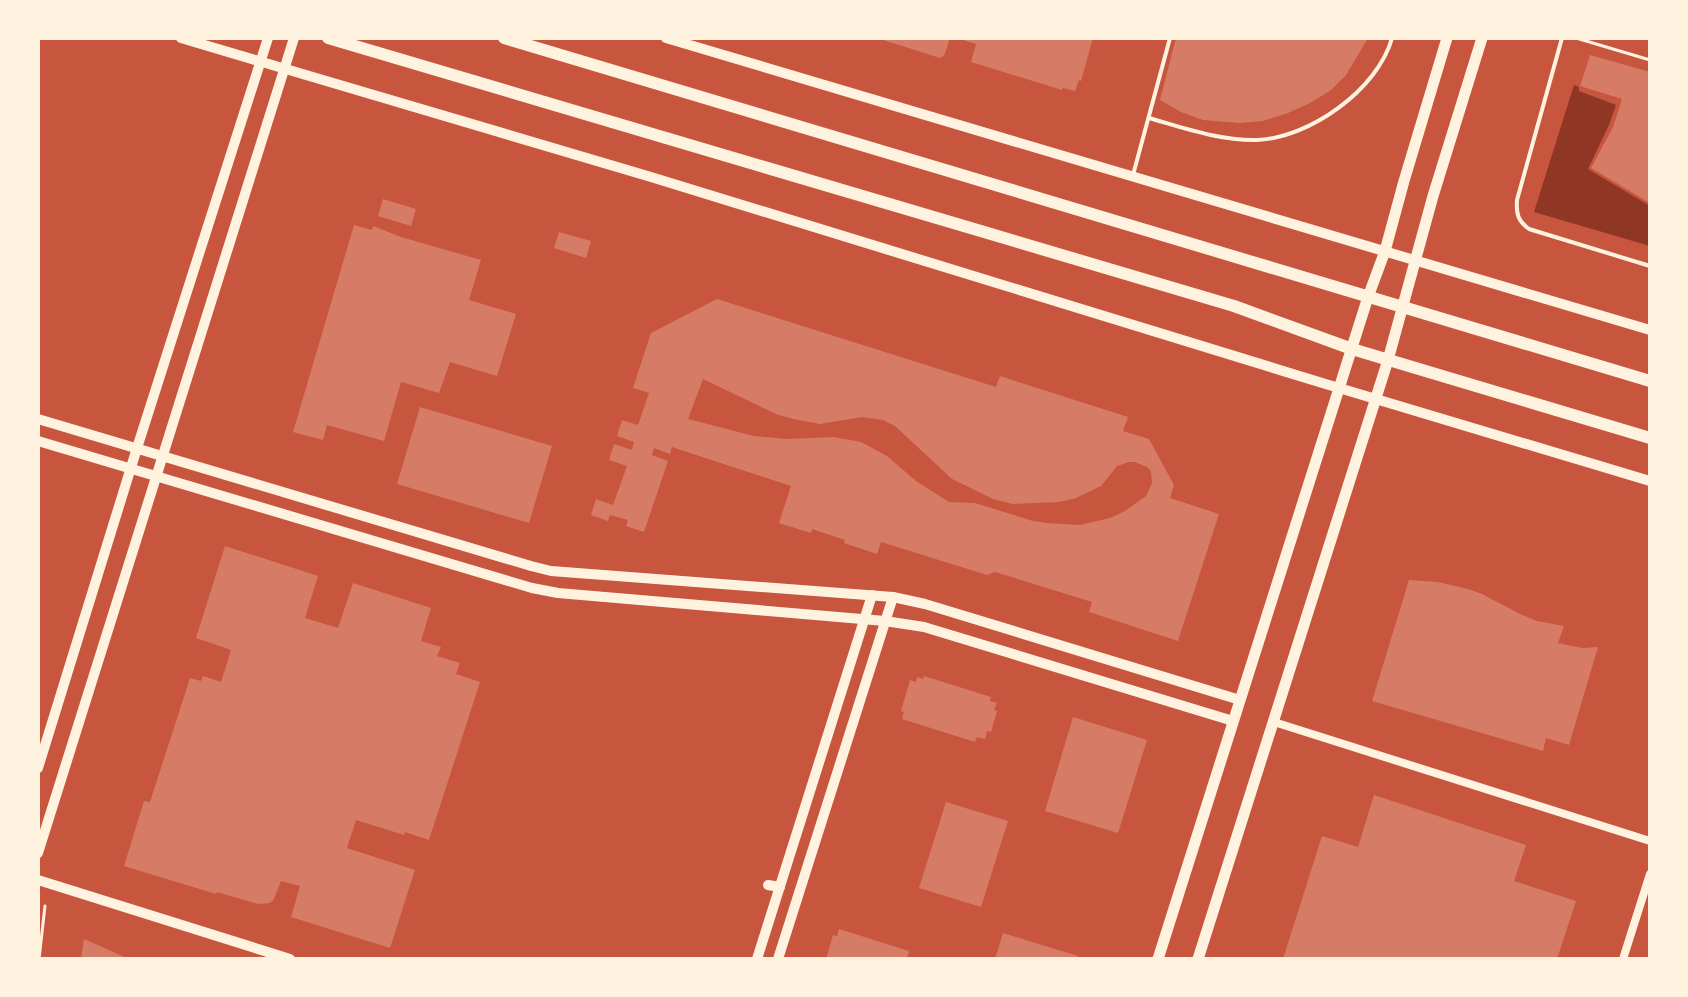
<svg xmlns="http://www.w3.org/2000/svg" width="1688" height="997" viewBox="0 0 1688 997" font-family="'Titillium Web',sans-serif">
  <rect width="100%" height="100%" fill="#c8553d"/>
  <polygon fill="#8f3625" points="1574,85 1579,87 1579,91 1616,105 1609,125 1588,169 1650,206 1650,246 1534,212"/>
  <g fill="#d67c66" fill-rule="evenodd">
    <polygon points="877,38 950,38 944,56 940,58"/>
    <polygon points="957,38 1093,38 1081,81 1079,80 1075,91 1063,88 1062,90 971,62 976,44"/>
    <polygon points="1176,38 1368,38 1346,75 1331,90 1310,103 1288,113 1263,121 1239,123 1203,120 1181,112 1160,100"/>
    <polygon points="1590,55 1650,72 1650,203 1591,168 1613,127 1622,99 1580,86"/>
    <polygon points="383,199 416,209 411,226 378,216"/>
    <polygon points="354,225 372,230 373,226 401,237 481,260 469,300 516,314 497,376 450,362 439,393 401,382 384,441 327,425 323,440 293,432"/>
    <polygon points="559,232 591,241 586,258 554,248"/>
    <path d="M 717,299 L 996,387 L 1000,376 L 1128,417 L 1123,431 L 1149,439 L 1174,485 L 1170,498 L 1219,514 L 1178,641 L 1089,612 L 1092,602 L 995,572 L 987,575 L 881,542 L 877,554 L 844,543 L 845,540 L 812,529 L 811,533 L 779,523 L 791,486 L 672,447 L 670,454 L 654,448 L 652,455 L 668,461 L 644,532 L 626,526 L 628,520 L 610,515 L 608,521 L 591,515 L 596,499 L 613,505 L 627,466 L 609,460 L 614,444 L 632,450 L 634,442 L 617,436 L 622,420 L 638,425 L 649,393 L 633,388 L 651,333 ZM 703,379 L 776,414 L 793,419 L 820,424 L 862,417 L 883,420 L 895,426 L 952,479 L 993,499 L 1013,504 L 1059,502 L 1076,498 L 1101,486 L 1117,466 L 1129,462 L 1135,462 L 1147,467 L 1151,471 L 1152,483 L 1146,496 L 1125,511 L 1110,518 L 1080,525 L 1047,523 L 1033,521 L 975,503 L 949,502 L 916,481 L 887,456 L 861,442 L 834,437 L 787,439 L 754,436 L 688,419 Z"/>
    <polygon points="420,407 552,446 529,523 397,484"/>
    <polygon points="225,546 318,576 305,618 338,628 353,583 431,608 421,641 441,647 437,656 460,663 456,674 480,682 429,840 405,832 404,835 356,820 347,848 415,870 390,948 291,917 300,886 281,881 274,899 270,903 258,904 217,892 216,894 124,866 144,801 150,802 190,678 201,681 203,676 221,682 231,650 196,638"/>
    <polygon points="1409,580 1438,582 1468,589 1482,594 1522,615 1537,621 1564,626 1558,643 1582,648 1598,647 1569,745 1546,738 1543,751 1372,701"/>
    <polygon points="924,676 991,697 990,701 997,703 994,710 997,711 991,732 987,731 985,739 977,737 975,742 902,719 904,712 901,711 910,680 916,682 917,677 923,679"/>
    <polygon points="1073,717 1147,740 1118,833 1045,811"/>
    <polygon points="1374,795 1526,845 1514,881 1576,901 1557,959 1283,959 1322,836 1358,847"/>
    <polygon points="946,802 1008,821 981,907 919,888"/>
    <polygon points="839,929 909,951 907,959 826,959 833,935 837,936"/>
    <polygon points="1003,933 1078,956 1078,959 995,959"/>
    <polygon points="84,939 129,959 81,959"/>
  </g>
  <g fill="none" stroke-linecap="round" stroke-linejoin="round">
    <g stroke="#fff3e0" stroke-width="3">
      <polyline points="1576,38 1650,60"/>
      <polyline points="39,959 45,906"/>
    </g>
    <g stroke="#fff3e0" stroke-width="4">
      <path d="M 1562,38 L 1517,200 C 1516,214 1518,221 1529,229 L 1650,266"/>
      <path d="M 1149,118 C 1184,128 1221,141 1257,140 C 1310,138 1378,89 1392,38"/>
      <polyline points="1133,175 1170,38"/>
    </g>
    <g stroke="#fff3e0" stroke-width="8">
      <polyline points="1274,722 1650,841"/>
      <polyline points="1623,959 1650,874"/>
    </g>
    <g stroke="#fff3e0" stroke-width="10">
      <polyline points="181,38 651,177 1319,382 1650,481"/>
      <polyline points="666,38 1650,330"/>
      <polyline points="38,419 531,566 551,571 893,597 925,604 1240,700"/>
      <polyline points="38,441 532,588 558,593 885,621 924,627 1233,721"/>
      <polyline points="38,768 137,448 268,38"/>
      <polyline points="38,853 294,38"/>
      <polyline points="38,880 290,959"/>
      <polyline points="768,885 780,887"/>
      <polyline points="757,959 872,595"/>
      <polyline points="778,959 893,597"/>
    </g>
    <g stroke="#fff3e0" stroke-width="11">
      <polyline points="1158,959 1368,297 1385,251 1404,181 1447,38"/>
      <polyline points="1198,959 1388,360 1433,196 1482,38"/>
    </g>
    <g stroke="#fff3e0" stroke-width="12">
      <polyline points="328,38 1234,306 1352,349 1650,438"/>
      <polyline points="504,38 1650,381"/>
    </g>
  </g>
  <rect width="1688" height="997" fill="none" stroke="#fff3e0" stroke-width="80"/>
</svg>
